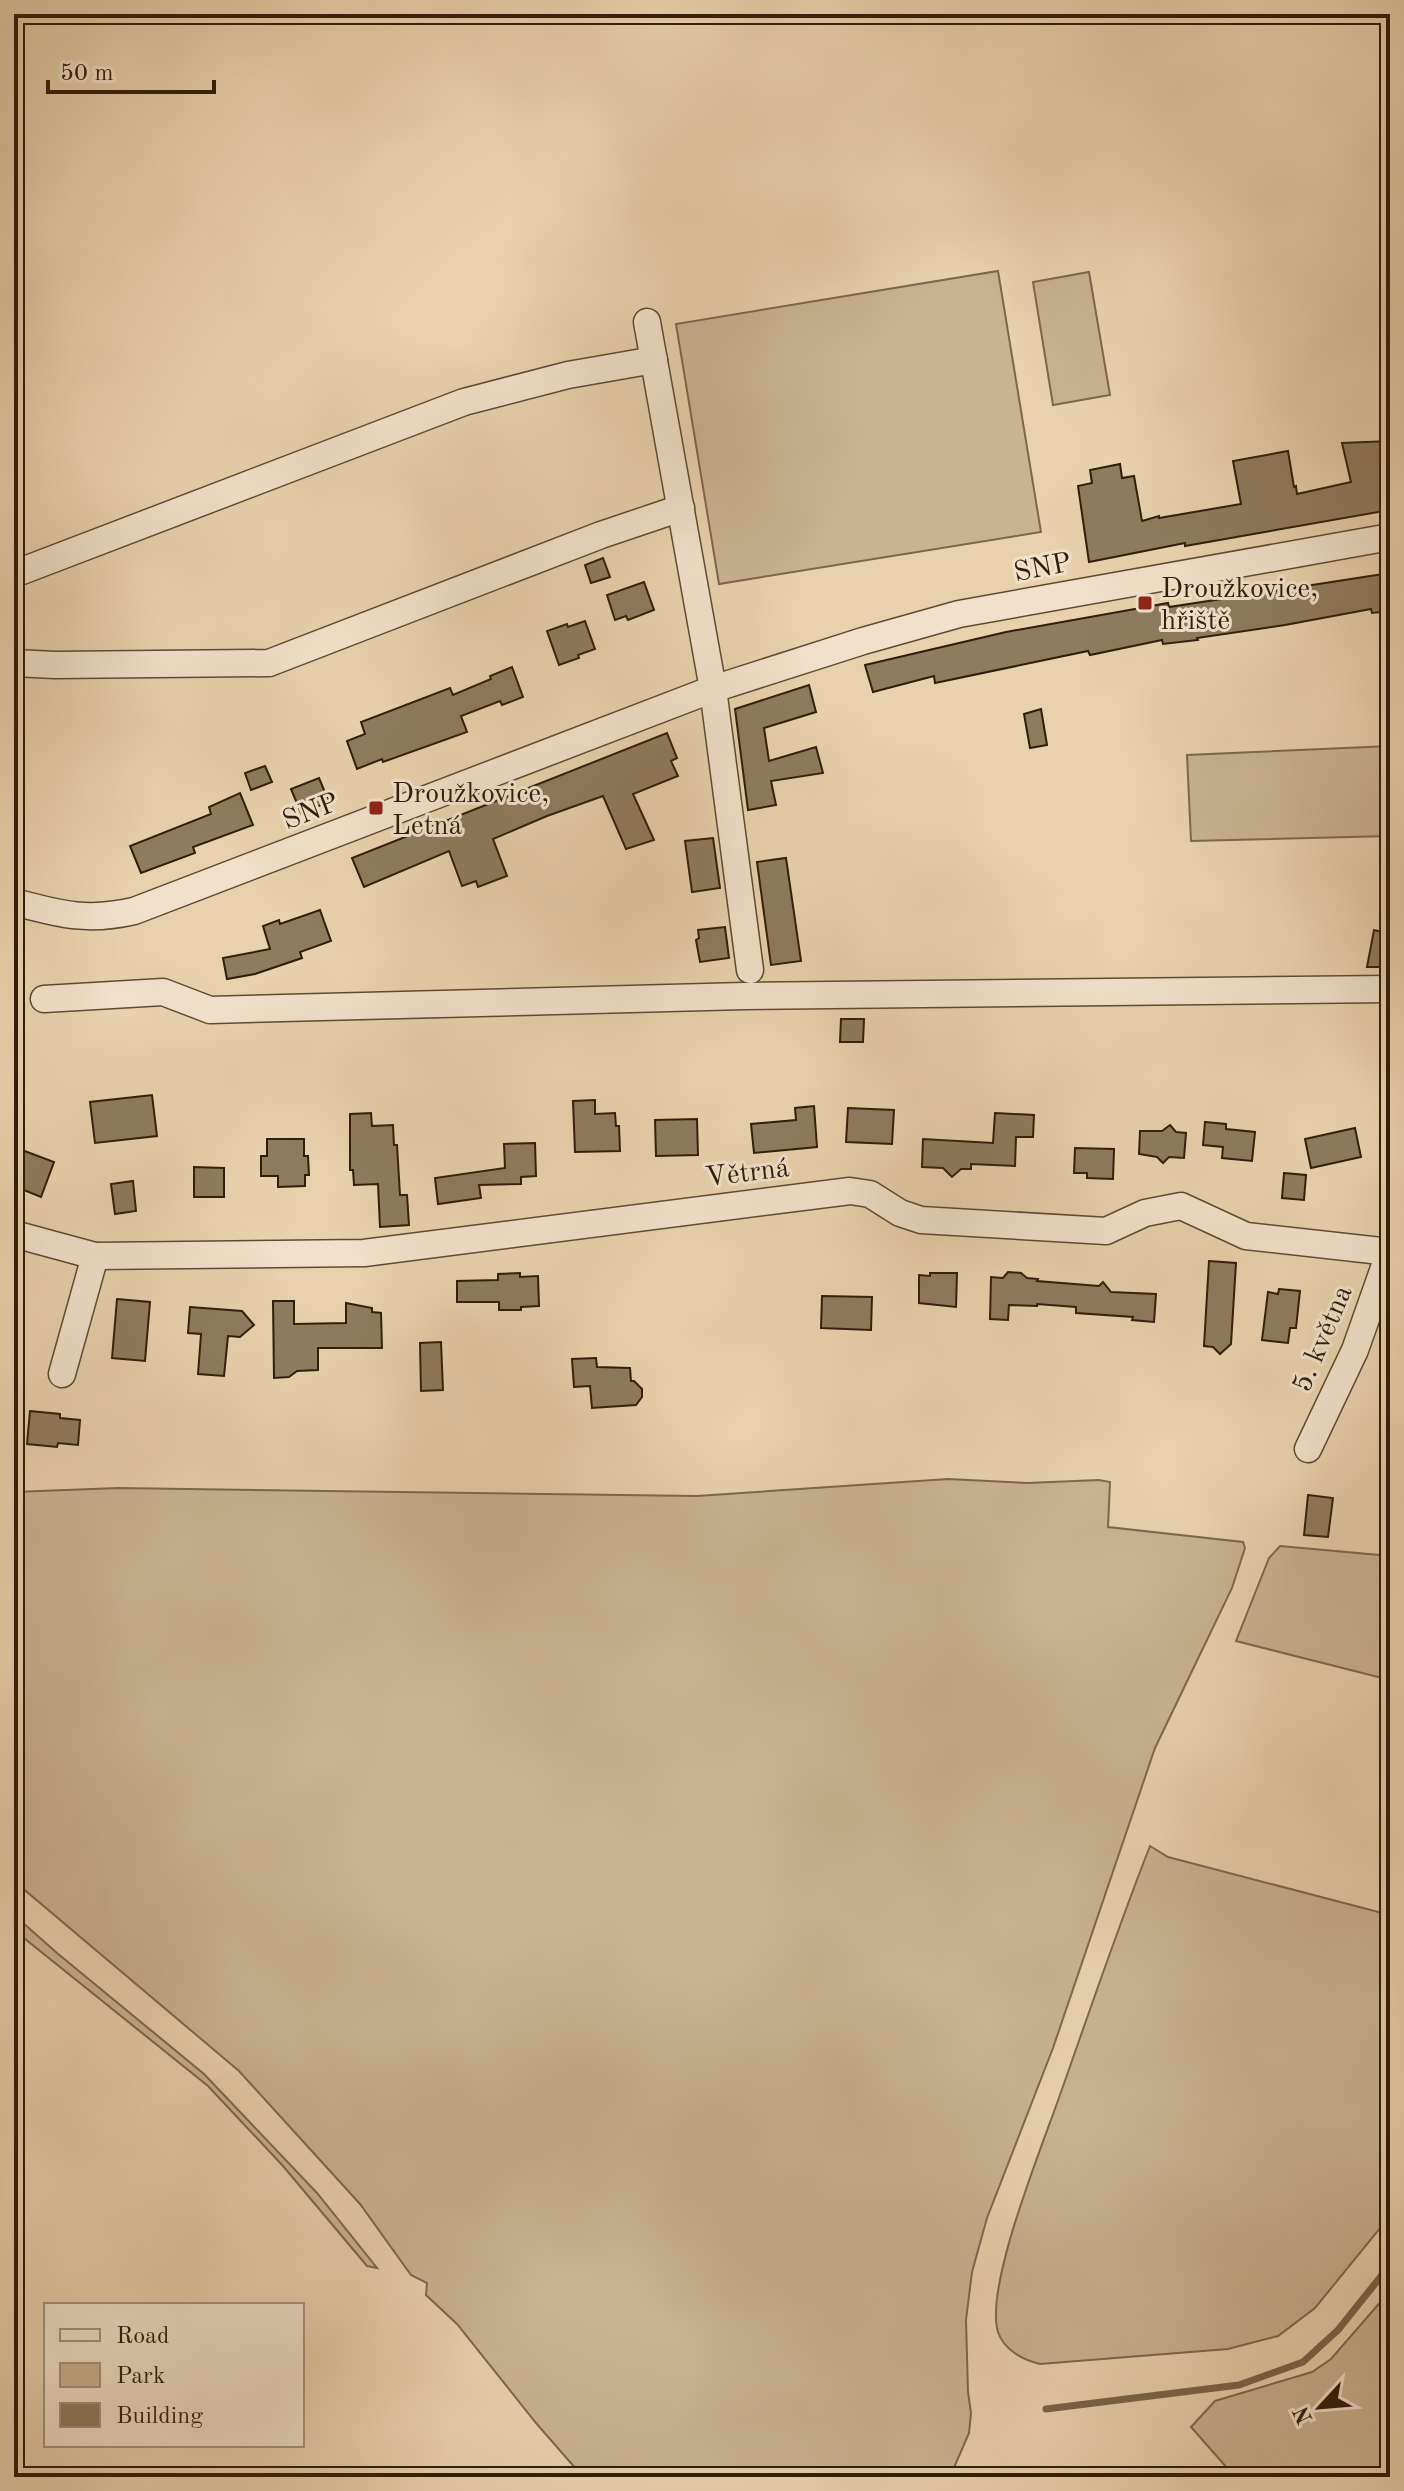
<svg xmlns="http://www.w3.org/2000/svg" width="1404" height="2491" viewBox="0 0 1404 2491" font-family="'Old Standard TT',serif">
  <rect width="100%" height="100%" fill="#e9d1ad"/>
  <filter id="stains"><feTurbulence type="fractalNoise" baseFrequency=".0025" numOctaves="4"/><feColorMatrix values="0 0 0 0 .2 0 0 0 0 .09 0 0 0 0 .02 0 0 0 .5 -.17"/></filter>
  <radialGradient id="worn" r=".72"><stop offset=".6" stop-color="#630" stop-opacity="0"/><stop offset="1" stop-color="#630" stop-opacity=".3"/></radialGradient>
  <g fill="#c9b391" stroke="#7c684d" stroke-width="2">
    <polygon points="998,271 1041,532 719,584 676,324"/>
    <polygon points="1089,272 1110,395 1053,405 1033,282"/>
    <polygon points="1390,746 1390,836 1191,841 1187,755"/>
    <polygon points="948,1479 1027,1483 1099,1480 1110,1482 1108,1527 1243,1542 1245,1548 1232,1588 1155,1748 1053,2048 987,2218 972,2272 966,2320 968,2392 971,2413 969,2433 950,2477 583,2477 536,2423 457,2324 426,2295 427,2283 411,2275 360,2204 239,2071 14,1881 14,1492 118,1488 697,1496"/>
    <polygon points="1280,1546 1390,1556 1390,1680 1236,1641 1269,1558"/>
    <path d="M 1150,1846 L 1168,1857 L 1390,1915 L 1390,2216 L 1315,2308 L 1278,2336 L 1228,2349 L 1040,2364 C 1023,2360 1004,2350 998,2332 C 984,2286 1044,2142 1061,2092 C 1090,2010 1118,1927 1150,1846 Z"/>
    <polygon points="14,1915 57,1953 204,2074 317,2193 377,2268 367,2266 283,2166 208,2086 14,1930"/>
    <polygon points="1390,2291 1390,2477 1235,2477 1191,2427 1215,2401 1312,2372 1331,2359"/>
  </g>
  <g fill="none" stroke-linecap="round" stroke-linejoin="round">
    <polyline stroke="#78654a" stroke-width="7" points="1046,2409 1239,2385 1303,2362 1338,2330 1390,2265"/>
  </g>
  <g fill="#8f7b5e" stroke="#2e1e09" stroke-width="2">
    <polygon points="1390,441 1390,510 1185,546 1185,543 1089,562 1078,486 1092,483 1090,470 1120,464 1122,478 1134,476 1142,521 1159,516 1159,518 1241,504 1233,461 1288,451 1294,487 1296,486 1297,494 1351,482 1342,443"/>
    <polygon points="603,558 610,577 591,583 585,565"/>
    <polygon points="1390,573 1390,611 1372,613 1371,609 1285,625 1197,638 1198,640 1163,644 1162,640 1090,655 1088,651 935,683 934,676 873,692 865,665 1006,632 1146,607 1168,603 1169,607"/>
    <polygon points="644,582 654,610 628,620 626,616 615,620 607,595"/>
    <polygon points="585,621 595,649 578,655 579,658 559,665 547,631 567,624 568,627"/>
    <polygon points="512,667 523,697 502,705 500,701 461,716 467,732 383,762 382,759 357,769 347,741 365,734 361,722 450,688 453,695 491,679 490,676"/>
    <polygon points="809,685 816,712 764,728 769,761 816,747 823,773 771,781 776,805 748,810 735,709"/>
    <polygon points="1041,709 1047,745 1030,748 1024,714"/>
    <polygon points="667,733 677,758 671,761 678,776 633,794 654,840 626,849 603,796 547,816 493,839 507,876 478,887 476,881 462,886 449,851 364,887 352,858"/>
    <polygon points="265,766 272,782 251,790 245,773"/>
    <polygon points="319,778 329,802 301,813 291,789"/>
    <polygon points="240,793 253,825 193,847 195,853 141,873 130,846 211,814 209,807"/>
    <polygon points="713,838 720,888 692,892 685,841"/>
    <polygon points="786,858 801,961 771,965 757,862"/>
    <polygon points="320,910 331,941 300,952 302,958 255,974 227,979 223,958 270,949 263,926 279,920 280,924"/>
    <polygon points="725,927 729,958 700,962 696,940 699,938 698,930"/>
    <polygon points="1374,930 1390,934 1390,967 1367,967"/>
    <polygon points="841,1019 864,1019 863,1042 840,1042"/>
    <polygon points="152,1095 157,1136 95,1143 90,1102"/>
    <polygon points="595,1100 595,1114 615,1113 616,1126 619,1126 620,1151 575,1152 573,1101"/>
    <polygon points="814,1106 817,1147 754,1153 751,1124 796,1120 795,1108"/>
    <polygon points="848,1108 894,1110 892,1144 846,1142"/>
    <polygon points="371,1113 372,1126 393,1125 394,1145 397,1145 400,1195 407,1195 409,1225 380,1227 378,1184 354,1185 353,1170 350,1170 350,1114"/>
    <polygon points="995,1113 1034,1115 1033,1137 1016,1137 1015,1166 971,1164 971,1169 961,1169 952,1177 943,1168 922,1167 923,1139 993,1143"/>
    <polygon points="697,1119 698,1155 656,1156 655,1120"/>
    <polygon points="1205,1122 1226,1124 1226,1129 1255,1132 1252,1161 1222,1158 1223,1147 1203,1145"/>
    <polygon points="1170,1125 1176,1132 1186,1133 1184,1158 1169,1157 1163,1163 1157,1157 1139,1154 1140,1131 1162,1131"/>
    <polygon points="1355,1128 1361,1157 1311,1168 1305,1139"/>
    <polygon points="267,1139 304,1139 304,1156 308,1156 309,1175 305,1175 305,1186 278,1187 278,1176 261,1176 261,1156 267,1156"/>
    <polygon points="535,1143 536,1176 521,1177 521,1184 479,1185 481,1198 438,1204 435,1178 505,1168 504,1144"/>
    <polygon points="14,1147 54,1162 41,1197 14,1186"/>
    <polygon points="1075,1148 1114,1149 1113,1179 1087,1178 1087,1173 1074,1173"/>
    <polygon points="194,1167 224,1168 224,1197 194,1197"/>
    <polygon points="1284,1173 1306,1175 1304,1200 1282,1198"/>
    <polygon points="133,1181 136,1211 115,1214 111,1184"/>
    <polygon points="1209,1261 1236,1263 1231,1344 1220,1354 1213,1347 1204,1346"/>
    <polygon points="1008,1272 1021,1273 1027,1278 1038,1279 1037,1281 1099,1286 1103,1282 1111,1292 1156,1294 1154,1322 1132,1320 1133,1317 1076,1313 1076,1307 1037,1304 1037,1306 1009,1305 1008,1320 990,1319 991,1277 1003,1278"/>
    <polygon points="520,1273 520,1277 538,1276 539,1306 521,1307 521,1310 499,1310 499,1302 457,1302 457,1281 498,1280 498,1274"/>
    <polygon points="930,1273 957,1273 956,1307 919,1303 919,1275 930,1276"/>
    <polygon points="1279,1289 1300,1291 1296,1328 1290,1328 1288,1343 1262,1340 1268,1292 1278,1294"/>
    <polygon points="822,1296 872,1297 871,1330 821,1328"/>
    <polygon points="117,1299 150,1302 145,1361 112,1358"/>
    <polygon points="273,1301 294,1301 294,1324 346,1323 346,1303 372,1308 372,1312 381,1313 382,1348 318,1348 318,1370 297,1371 289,1377 274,1378"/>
    <polygon points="190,1307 242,1311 254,1325 240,1337 228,1336 224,1376 198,1374 201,1334 188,1333"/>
    <polygon points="441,1342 443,1390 421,1391 420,1343"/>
    <polygon points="596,1358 597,1367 630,1368 631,1381 634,1381 642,1389 642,1397 636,1405 592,1408 590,1386 574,1387 572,1359"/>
    <polygon points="30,1411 60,1414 60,1418 80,1420 78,1445 58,1443 57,1447 27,1444"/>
    <polygon points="1308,1495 1333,1498 1328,1537 1304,1535"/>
  </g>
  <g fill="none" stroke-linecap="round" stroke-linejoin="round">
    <g stroke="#5d4b32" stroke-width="29">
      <g id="minor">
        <polyline points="647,322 713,689 750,970"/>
        <polyline points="14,574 464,402 568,375 654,360"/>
        <polyline points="14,663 55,665 269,663 601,535 681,508"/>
        <path d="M 14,902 C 60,914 86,922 134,911 L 713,689 L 863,641 L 959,614 L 1390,537"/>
        <polyline points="44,999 163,992 210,1010 744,996 1390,989"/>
        <polyline points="14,1234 95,1256 364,1253 850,1191 870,1194 900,1213 921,1220 1106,1231 1145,1213 1181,1206 1246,1236 1390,1252"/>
        <polyline points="62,1374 95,1256"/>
        <polyline points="1308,1449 1355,1350 1390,1251"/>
      </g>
    </g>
    <use href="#minor" stroke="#f1e1ca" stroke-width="26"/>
  </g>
  <g fill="#8f2418" stroke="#f1e1ca" stroke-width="3">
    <rect x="1137" y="595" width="16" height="16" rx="4"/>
    <rect x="368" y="800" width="16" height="16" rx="4"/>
  </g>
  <g text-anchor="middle" stroke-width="6" stroke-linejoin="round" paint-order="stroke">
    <g font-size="28" fill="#2e1e09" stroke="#f1e1ca">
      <text transform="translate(1042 566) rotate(-11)" y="10">SNP</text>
      <text transform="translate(310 810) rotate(-21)" y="10">SNP</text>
      <text transform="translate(747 1171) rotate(-7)" y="10">Větrná</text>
      <text transform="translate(1321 1338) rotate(-67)" y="10">5. května</text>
    </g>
    <g font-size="28" fill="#2e1e09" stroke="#f1e1ca" text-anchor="start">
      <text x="1161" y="597">Droužkovice,<tspan x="1161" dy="32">hřiště</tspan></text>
      <text x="392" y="802">Droužkovice,<tspan x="392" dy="32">Letná</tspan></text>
    </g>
  </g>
  <rect width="1404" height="2491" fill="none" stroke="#e9d1ad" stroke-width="48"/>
  <rect x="16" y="16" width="1372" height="2459" fill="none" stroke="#2e1e09" stroke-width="4"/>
  <rect x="24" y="24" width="1356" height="2443" fill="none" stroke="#2e1e09" stroke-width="2"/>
  <rect x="44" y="2303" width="260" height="144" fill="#f1e1ca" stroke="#a3937d" stroke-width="2"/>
  <rect x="60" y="2329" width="40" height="12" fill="#f1e1ca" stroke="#a3937d" stroke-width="2"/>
  <text x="116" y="2343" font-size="24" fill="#2e1e09">Road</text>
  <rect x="60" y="2363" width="40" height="24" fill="#c9b391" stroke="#a3937d" stroke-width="2"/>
  <text x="116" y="2383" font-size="24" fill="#2e1e09">Park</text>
  <rect x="60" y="2403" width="40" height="24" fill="#8f7b5e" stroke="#a3937d" stroke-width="2"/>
  <text x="116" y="2423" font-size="24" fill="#2e1e09">Building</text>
  <g transform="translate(1320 2407) rotate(244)" stroke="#f1e1ca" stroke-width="6" paint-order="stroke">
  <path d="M0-6L14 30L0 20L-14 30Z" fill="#2e1e09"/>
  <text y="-12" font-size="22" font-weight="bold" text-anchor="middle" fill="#2e1e09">N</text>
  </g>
  <path d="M48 80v12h166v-12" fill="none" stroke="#2e1e09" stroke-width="4"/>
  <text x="60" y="80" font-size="24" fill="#2e1e09" stroke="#f1e1ca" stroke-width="6" paint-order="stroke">50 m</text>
  <rect width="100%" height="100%" filter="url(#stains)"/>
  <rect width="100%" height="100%" fill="url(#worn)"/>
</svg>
